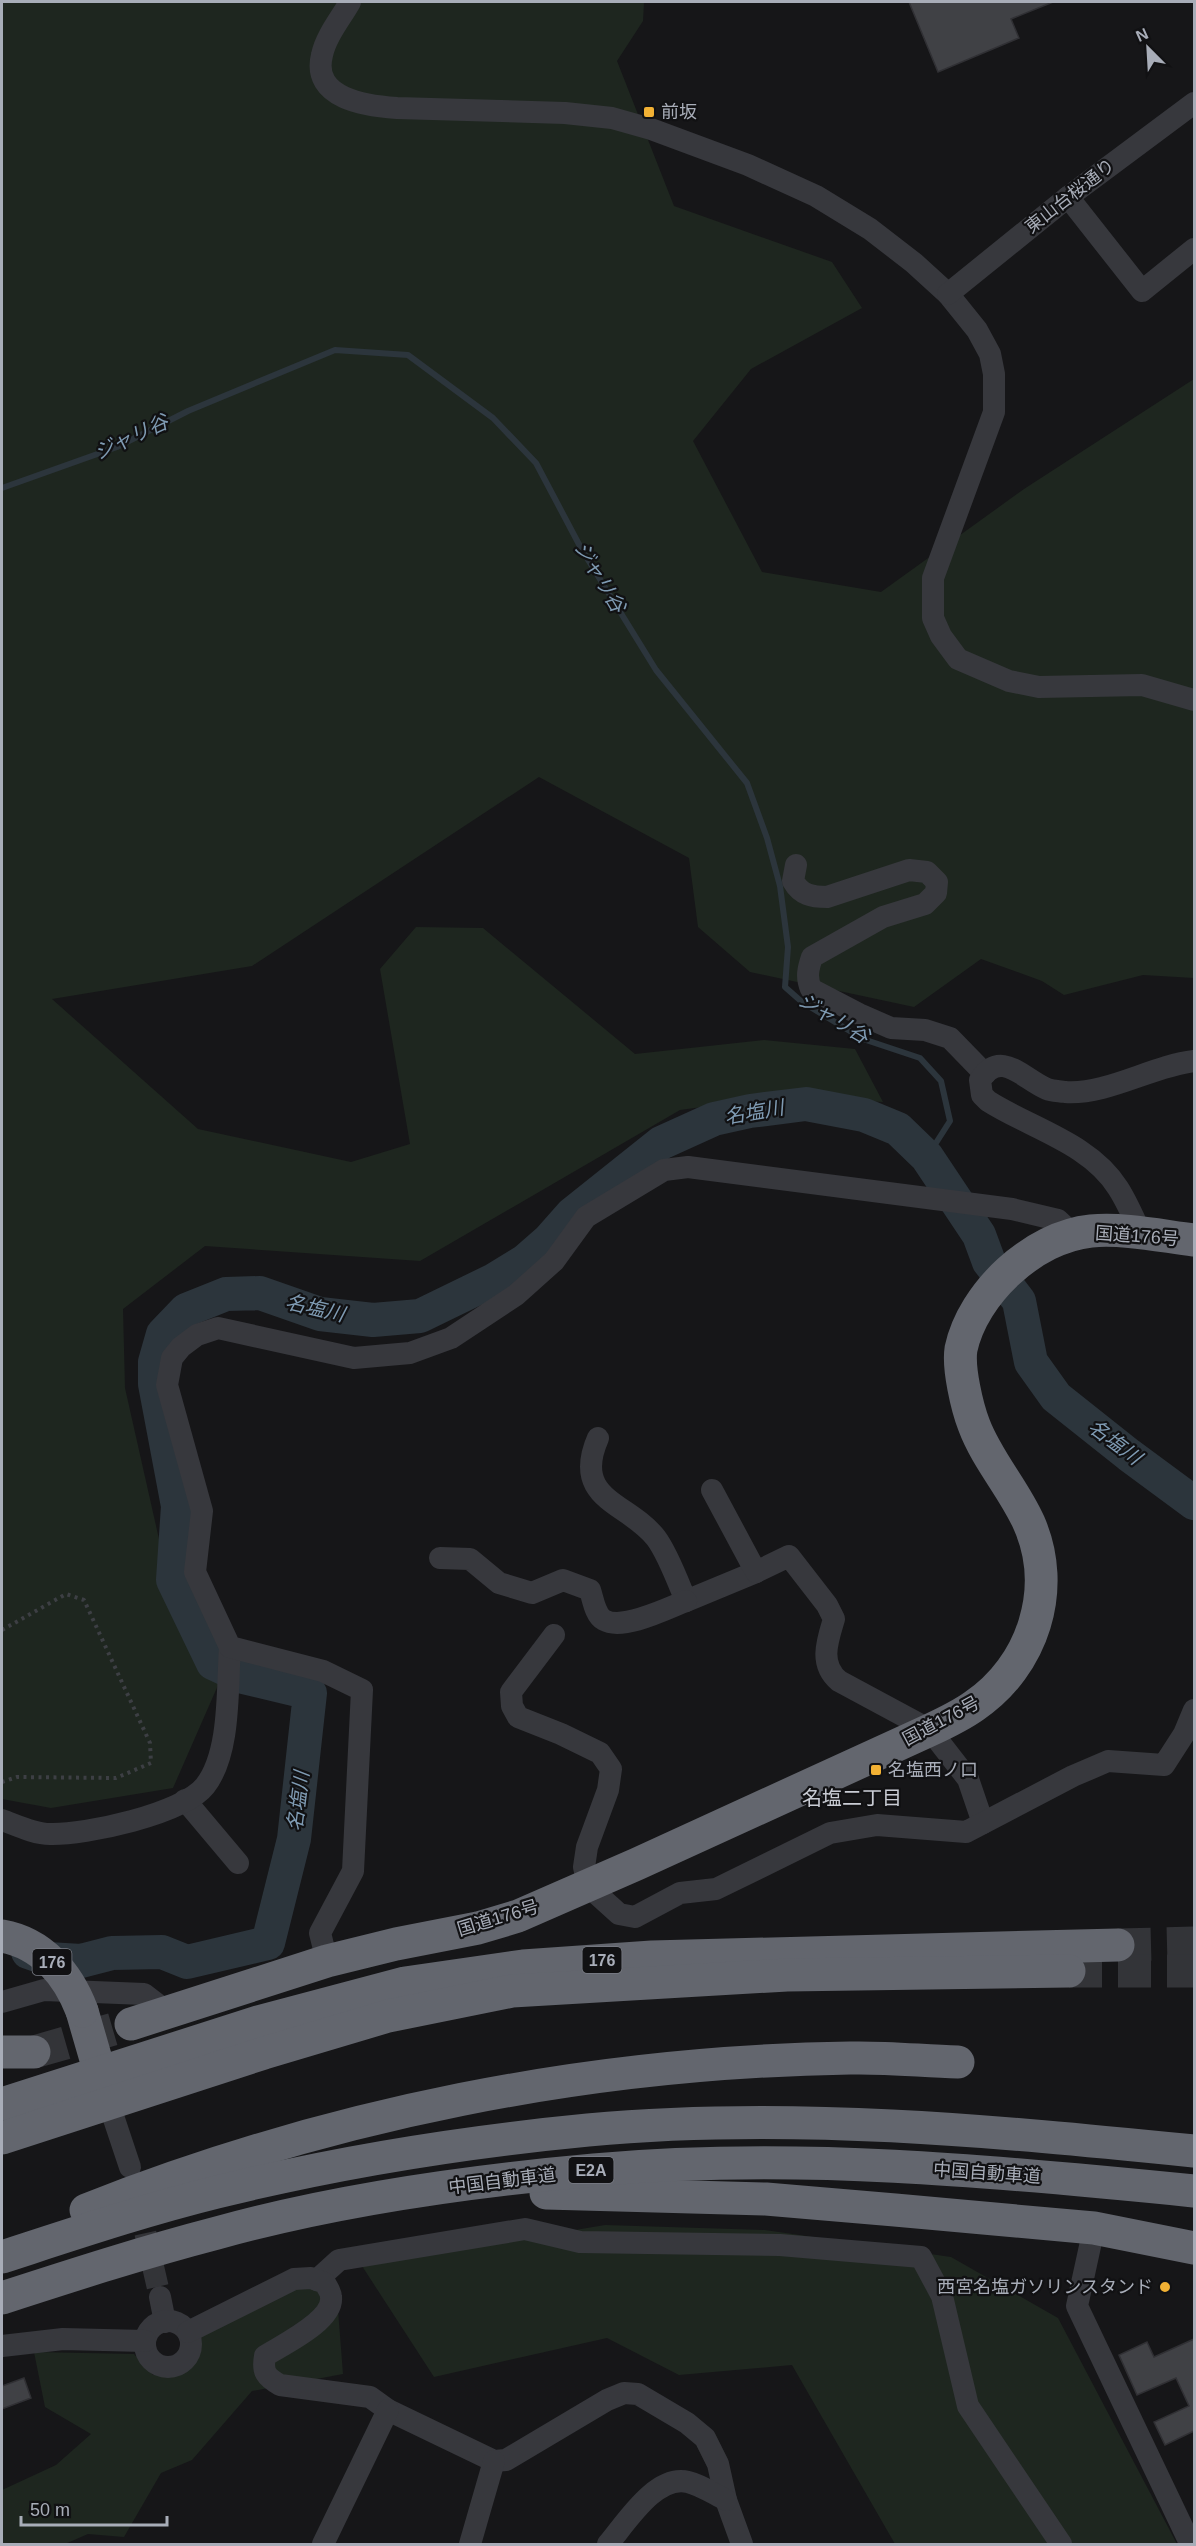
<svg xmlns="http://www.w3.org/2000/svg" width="1196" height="2546" viewBox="0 0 1196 2546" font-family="Helvetica,'Noto Sans JP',sans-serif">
  <rect width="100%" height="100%" fill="#161618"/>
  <g fill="#1e261f">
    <polygon points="2,2 644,2 643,21 617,61 674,206 832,262 862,308 751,369 693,441 762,572 881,592 1024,489 1194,379 1194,978 1143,975 1064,995 1042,981 981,959 914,1007 750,972 698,927 689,858 539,777 252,966 52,999 198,1129 351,1162 410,1144 380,969 416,927 483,928 635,1054 764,1040 855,1049 883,1102 782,1096 680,1110 420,1261 205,1246 123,1309 125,1388 170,1588 219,1683 173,1788 51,1808 2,1799"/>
    <polygon points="605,2225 765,2230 951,2257 1058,2318 1177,2544 895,2544 792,2365 679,2375 607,2338 434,2377 362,2266"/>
    <polygon points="304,2283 336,2284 343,2374 252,2391 192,2460 161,2473 124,2537 88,2534 65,2544 2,2544 2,2490 56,2465 91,2434 45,2407 34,2352 134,2354 153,2375 180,2373 197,2360 198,2336"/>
  </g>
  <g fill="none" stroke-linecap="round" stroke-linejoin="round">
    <polyline stroke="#2c353c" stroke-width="6" points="2,488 117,447 188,411 335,350 408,355 493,418 536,463 582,550 656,670 747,783 767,838 780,886 788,947 785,987 802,1002 863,1039 920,1058 941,1081 950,1121 927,1157"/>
    <polyline stroke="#2c353c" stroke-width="34" points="28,1952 48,1959 81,1961 112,1953 162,1952 187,1962 268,1943 294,1839 310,1693 243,1677 213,1663 173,1580 178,1506 155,1384 155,1362 163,1334 186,1310 226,1294 260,1293 320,1314 373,1320 420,1316 494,1280 525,1261 549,1240 572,1214 661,1143 714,1119 750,1111 806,1104 864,1115 898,1129 927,1157 979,1235 989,1262 1019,1301 1031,1362 1056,1397 1129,1455 1194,1503"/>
  </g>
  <g fill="#404145" stroke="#303034" stroke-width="1.5">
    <polygon points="909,2 1053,2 1011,19 1019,38 938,72"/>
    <polygon points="1194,2339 1194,2431 1165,2445 1154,2422 1189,2406 1176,2378 1137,2395 1119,2355 1147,2342 1154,2357"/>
    <polygon points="24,2378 31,2398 2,2409 2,2386"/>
  </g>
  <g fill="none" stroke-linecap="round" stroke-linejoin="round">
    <polyline stroke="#333438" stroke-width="22" stroke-dasharray="22 11" stroke-linecap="butt" points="138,2201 160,2297"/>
    <g stroke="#333438" stroke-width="33" stroke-dasharray="33 16" stroke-linecap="butt">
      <polyline points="1118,1945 1194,1943"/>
      <polyline points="1069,1971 1194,1971"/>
      <polyline points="34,2052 131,2024"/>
    </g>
    <polyline stroke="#3d3f44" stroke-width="4" stroke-dasharray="3 4.5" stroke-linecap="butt" points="2,1630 66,1594 84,1600 150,1743 151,1763 116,1778 17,1777 2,1782"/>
    <g stroke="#37383d" stroke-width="22">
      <path d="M 350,2 C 341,18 326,36 322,55 C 311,99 367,106 397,108 L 565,113 L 612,118 L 651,129 L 748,165 L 816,196 L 870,229 L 914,263 L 948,294 L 977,330 L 990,354 L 994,374 L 994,412 L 933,578 L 933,618 L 941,636 L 958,659 L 1009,681 L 1039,687 L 1142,685 L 1194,700"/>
      <polyline points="1068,197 1142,291 1194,249"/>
      <polyline points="948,294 1068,197 1194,103"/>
      <path d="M 796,865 L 793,881 C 801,895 812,897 827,897 L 909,870 L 927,872 L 937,882 L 936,893 L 925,904 L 883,917 L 812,957 C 808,969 806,977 811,989 L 859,1014 L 891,1028 L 925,1030 L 950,1038 L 985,1074"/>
      <path d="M 1141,1234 C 1134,1218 1127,1202 1118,1188 C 1090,1143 1030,1128 988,1101 L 982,1095 L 980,1080 C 1001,1048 1023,1079 1047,1089 C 1052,1091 1059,1091 1065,1092 C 1107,1095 1152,1066 1194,1061"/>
      <path d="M 598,1438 C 571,1500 628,1502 656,1538 C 668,1554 678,1582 686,1601 L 756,1572"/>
      <path d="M 712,1490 L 756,1572 L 789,1556 L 827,1605 L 834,1619 C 827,1642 819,1664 839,1681 L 930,1730 L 968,1779 L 983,1823"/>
      <path d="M 440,1558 L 470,1559 L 499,1583 L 532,1593 L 563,1580 L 590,1590 C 593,1599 595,1615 604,1620 C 623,1631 668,1608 686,1601"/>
      <polyline points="554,1635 511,1692 512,1706 518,1717 561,1734 600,1753 611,1769 608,1790 587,1847 584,1867 588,1886 619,1914 635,1917 680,1893 716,1889 830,1833 877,1825 966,1832 1073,1776 1108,1761 1164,1765 1184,1734 1194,1710"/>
      <polyline points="185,1800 238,1863"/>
      <path d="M 2,1820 C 16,1825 34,1834 50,1834 C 85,1835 183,1814 205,1786 C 231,1753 227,1688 230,1647"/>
      <polyline points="327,1961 320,1933 353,1871 362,1690 323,1671 230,1647 195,1572 202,1511 167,1385 172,1358 181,1347 197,1335 218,1328 354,1358 410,1353 451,1338 516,1295 554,1261 586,1217 664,1170 688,1167 1012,1209 1058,1220 1073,1234"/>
      <polyline points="2,2002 44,1990 144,1994 166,2011"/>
      <polyline points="109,2104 130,2167"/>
      <polyline points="1094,2228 1077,2306 1189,2541 1194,2544"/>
      <polyline points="317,2280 339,2260 525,2229 580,2242 780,2245 921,2257 942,2296 968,2406 1061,2544"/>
      <polyline points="160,2297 165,2322"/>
      <circle cx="168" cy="2344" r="23"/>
      <path d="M 188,2332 L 294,2279 L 311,2278 L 325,2283 C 327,2287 331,2292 331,2297 C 334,2321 282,2345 265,2356 C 262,2372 266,2377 280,2385 L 370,2397 L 388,2410 L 494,2461 L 506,2460 L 607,2400 L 624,2393 L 638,2394 L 687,2423 L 705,2438 L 718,2464 L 726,2500 L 742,2544"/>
      <polyline points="2,2346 63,2339 145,2341"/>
      <polyline points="323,2544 388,2410"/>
      <polyline points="470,2544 494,2461"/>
      <path d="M 608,2544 C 626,2523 656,2474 688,2482 C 701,2485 714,2494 726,2500"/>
    </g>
    <g stroke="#63666e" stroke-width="33">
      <polyline points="82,2011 106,2094"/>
      <path d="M 131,2024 L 327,1961 L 396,1944 L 478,1928 L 518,1916 L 637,1864 L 930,1730 C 945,1723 960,1716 974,1706 C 1033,1666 1058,1589 1029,1523 C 1014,1489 987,1460 974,1425 C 967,1407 958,1368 961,1349 C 973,1293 1033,1237 1091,1231 C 1124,1228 1161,1236 1194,1240"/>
      <polyline points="2,2052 34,2052"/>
      <polyline points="2,2104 258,2022 405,1983 523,1966 652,1957 1118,1945"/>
      <polyline points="2,2138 264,2053 388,2016 512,1991 787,1975 1069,1971"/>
      <polyline points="546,2193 766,2199 895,2210 1094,2228 1194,2248"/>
      <path d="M 86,2210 C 329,2114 588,2062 850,2058 C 886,2057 922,2061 958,2062"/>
      <path d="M 2,2257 C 73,2234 144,2210 217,2192 C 338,2162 463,2142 588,2130 C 790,2111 994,2131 1194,2151"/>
      <path d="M 2,2298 C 73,2275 144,2252 217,2233 C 336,2200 471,2181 594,2170 C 794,2152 995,2171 1194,2191"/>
    </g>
    <path stroke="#63666e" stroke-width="33" d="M 2,1936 C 42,1943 68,1974 82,2011"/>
  </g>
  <g fill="#f2b134" stroke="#111113" stroke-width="2">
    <rect x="643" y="106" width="12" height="12" rx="3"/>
    <rect x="870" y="1764" width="12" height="12" rx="3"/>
    <circle cx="1165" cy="2287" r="6"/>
  </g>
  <g text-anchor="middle" stroke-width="4.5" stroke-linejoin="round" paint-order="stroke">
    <g fill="#111113" stroke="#7b7e86" stroke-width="1.5">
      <rect x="582.5" y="1947" width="39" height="26" rx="4.5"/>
      <rect x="32.5" y="1949" width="39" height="26" rx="4.5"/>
      <rect x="568.5" y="2157" width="45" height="26" rx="4.5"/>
    </g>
    <g font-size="16" font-weight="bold" fill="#a8adb8">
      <text x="602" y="1966">176</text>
      <text x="52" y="1968">176</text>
      <text x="591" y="2176">E2A</text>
    </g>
    <g font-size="18" fill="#a8adb8" stroke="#111113" text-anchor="start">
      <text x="661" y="118">前坂</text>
      <text x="888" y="1776">名塩西ノ口</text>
      <text x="1153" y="2293" text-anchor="end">西宮名塩ガソリンスタンド</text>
    </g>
    <g font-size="18" fill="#a8adb8" stroke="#111113">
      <text transform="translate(1070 196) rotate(-38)" y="6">東山台桜通り</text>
      <text transform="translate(1137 1236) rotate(4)" y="6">国道176号</text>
      <text transform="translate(941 1721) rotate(-28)" y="6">国道176号</text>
      <text transform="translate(498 1918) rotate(-17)" y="6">国道176号</text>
      <text transform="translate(987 2173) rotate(4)" y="6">中国自動車道</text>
      <text transform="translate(502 2181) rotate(-7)" y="6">中国自動車道</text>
    </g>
    <g font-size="20" font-style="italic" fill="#7f9bb3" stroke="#111113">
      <text transform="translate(131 437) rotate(-25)" y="7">ジャリ谷</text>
      <text transform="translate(600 577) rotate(59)" y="7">ジャリ谷</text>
      <text transform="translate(834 1018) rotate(31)" y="7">ジャリ谷</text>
      <text transform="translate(754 1112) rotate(-10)" y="7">名塩川</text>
      <text transform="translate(315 1308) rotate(13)" y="7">名塩川</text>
      <text transform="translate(1115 1442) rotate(37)" y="7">名塩川</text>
      <text transform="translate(298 1801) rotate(-83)" y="7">名塩川</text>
    </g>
    <g font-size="20" fill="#c9ccd4" stroke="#111113">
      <text x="852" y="1805">名塩二丁目</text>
    </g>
  </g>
  <rect width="1196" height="2546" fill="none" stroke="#a8adb8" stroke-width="6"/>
  <g transform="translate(1148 48) rotate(336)" stroke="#111113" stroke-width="4.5" paint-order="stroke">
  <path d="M0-4.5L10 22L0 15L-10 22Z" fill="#a8adb8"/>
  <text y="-9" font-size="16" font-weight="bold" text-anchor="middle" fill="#a8adb8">N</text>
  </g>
  <path d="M21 2516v9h146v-9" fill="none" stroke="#a8adb8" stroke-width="3"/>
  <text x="30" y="2516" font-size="18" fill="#a8adb8" stroke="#111113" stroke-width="4.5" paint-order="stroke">50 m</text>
</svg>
